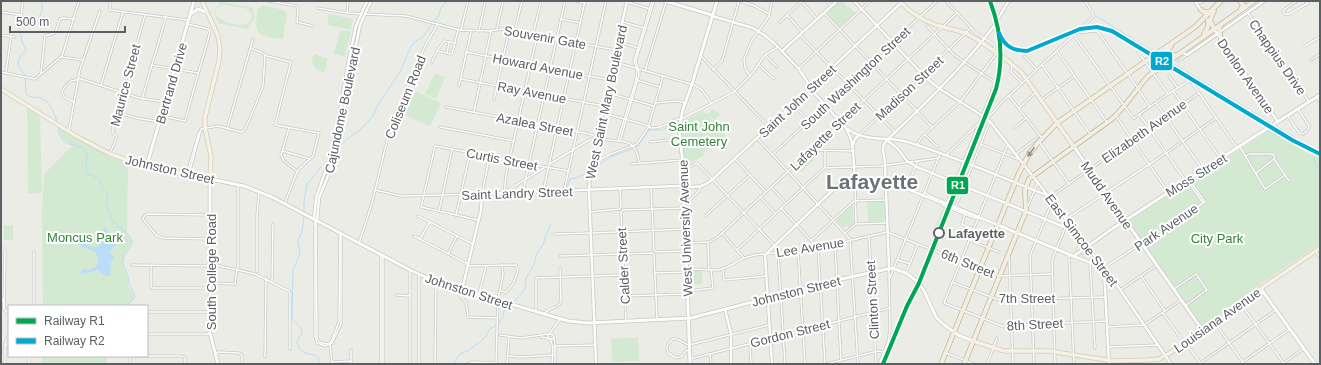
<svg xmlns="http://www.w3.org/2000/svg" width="1321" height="365" viewBox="0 0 1321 365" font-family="Helvetica,sans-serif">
  <rect width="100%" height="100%" fill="#ecece7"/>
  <g fill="#d4e9d2" fill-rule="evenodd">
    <path d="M 219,1 L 253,8 L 253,10 L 252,10 C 259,21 250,21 247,29 L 217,23 L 218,21 C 213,15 214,8 220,4 L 219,3 ZM 222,5 L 226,5 L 248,9 L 252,15 C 252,19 251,21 248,23 C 240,29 200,17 222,5 Z"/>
    <polygon points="838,1 842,1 847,7 849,6 855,13 839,27 826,13"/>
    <path d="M 261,5 L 284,10 L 287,15 L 283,39 C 257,37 253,35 258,8 L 261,8 Z"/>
    <polygon points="329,14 353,19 351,30 327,25"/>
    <polygon points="340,30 351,32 345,57 334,54"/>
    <path d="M 314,54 L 328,59 L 324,73 C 315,69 309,65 314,54 Z"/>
    <polygon points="435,73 445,77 436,99 425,94"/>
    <polygon points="415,91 441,103 430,126 406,116 405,114"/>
    <polygon points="27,107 40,115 42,193 28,193"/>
    <polygon points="713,109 716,112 718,111 720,114 714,120 708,114 726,136 703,153 704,155 685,167 681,138 682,121 703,111 707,114"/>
    <path d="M 59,128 C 83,143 102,153 128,162 L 127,233 C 139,243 122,252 123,263 C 123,268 126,271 127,275 C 128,278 127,282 128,285 C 130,290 136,293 133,299 C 132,302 126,304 123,306 L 43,306 L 42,215 L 44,174 L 73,145 C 65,142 59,137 59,128 Z"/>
    <polygon points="1270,130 1310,154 1320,157 1320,244 1262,283 1239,302 1202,326 1128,221"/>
    <polygon points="809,153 815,159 801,172 796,166"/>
    <polygon points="884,201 885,219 883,221 868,222 867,202"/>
    <polygon points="853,204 854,223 849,228 847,225 843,228 836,220"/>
    <polygon points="944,208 947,209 939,228 935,226 941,212"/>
    <rect x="4" y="225" width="9" height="15"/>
    <polygon points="1087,247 1099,263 1078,255"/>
    <rect x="689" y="271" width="13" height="13"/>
    <polygon points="638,337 639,361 612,362 611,339"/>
    <polygon points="42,356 105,356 106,357 104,364 42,364"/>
  </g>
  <path fill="#baddf8" d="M 104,228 L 106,228 C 107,230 107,232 109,233 C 112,238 116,238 116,245 L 111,249 L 110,252 L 114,258 L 110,264 L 111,271 L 110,275 C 104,279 102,272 97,270 L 85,274 L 79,273 L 82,271 L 82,269 C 93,273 104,263 95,252 C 92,248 84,249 81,246 L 81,239 L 83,241 L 86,239 L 90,247 C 97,248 102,245 103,239 L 106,239 L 103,229 Z"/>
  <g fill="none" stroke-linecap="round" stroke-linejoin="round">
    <g stroke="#baddf8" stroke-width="1">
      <path d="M 42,1 C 43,8 42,18 34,22 C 31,23 27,22 23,22 L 19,27 L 22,42 L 26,50 L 19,58 L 18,66 L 25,75 L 26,94 C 30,98 35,97 41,98 C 50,101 55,114 57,122"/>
      <polyline points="1096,16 1154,52"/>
      <polyline points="1159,55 1167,59"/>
      <polyline points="1171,62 1271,123"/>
      <path d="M 1275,126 L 1314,148 L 1315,150 C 1312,158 1316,164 1320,171"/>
      <path d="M 58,127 C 61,152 77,140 86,151 L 87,155 L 86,168 L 88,174 L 100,179 L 102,187 L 108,195 L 106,206 L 110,214 L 113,222 L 129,235 L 132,240 L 132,245 L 124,256 L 123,263 L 128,276 L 129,284 L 134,293 L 135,297 L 132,301 L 125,306"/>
      <polyline points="341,145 351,136 360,130 373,116 377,106 400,72 411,46 415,42 423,37 434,21 438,17 441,8 443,5 448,1"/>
      <polyline points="637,147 649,130 662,130 677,122"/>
      <polyline points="593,169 610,157 632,149"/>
      <polyline points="568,188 568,185 570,179 576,178 587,173"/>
      <polyline points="304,213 304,201 307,184 321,167"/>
      <path d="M 304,216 L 302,232 L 298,241 L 300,253 L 293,271 L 292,319 L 301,328 L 302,333 L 297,341 C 298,354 308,353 317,356 L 319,359 L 319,364"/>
      <polyline points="514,302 520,295 525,288 526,278 530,272 531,269 534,264 537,253 543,245 546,235 551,224"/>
      <polyline points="105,364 106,356"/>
      <polyline points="454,364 460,354 469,350 481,341 486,336 490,329 499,323 503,317 504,311 508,307"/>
    </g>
    <g stroke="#c9c9c9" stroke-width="3">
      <g id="minor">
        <polyline points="110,1 110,10 187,20"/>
        <polyline points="269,1 297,6 298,8 297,22 313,26"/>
        <polyline points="576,1 585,3"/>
        <polyline points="740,1 755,6 769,14"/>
        <polyline points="801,1 817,19"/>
        <polyline points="827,1 831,6"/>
        <polyline points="946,1 976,33 995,45 995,47 993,50"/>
        <polyline points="1297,1 1285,9 1283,11 1285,14 1289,14 1308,3 1305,1"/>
        <polyline points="627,2 650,9"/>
        <polyline points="318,8 347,13 361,14"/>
        <polyline points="1,12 21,15 23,1"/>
        <polyline points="347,13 348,1"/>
        <polyline points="824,13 932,127"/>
        <polyline points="1248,13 1309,102"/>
        <polyline points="364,14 406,16 460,30 489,31 502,29 616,50"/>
        <polyline points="787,15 803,33"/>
        <polyline points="561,19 581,23"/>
        <polyline points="623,22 644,28"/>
        <polyline points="780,22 802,1"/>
        <polyline points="927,26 954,55 993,81 995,84 947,203"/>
        <polyline points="497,28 503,1"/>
        <polyline points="461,30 468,1"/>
        <polyline points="515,30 522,1"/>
        <polyline points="479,31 485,2"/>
        <polyline points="1076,33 1095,31 1098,32 1137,87"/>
        <polyline points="1,35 15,37"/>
        <polyline points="533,35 541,1"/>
        <polyline points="800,35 895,132"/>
        <polyline points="1074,35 1133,118 1134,118 1168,94 1189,81 1192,83 1237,148"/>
        <polyline points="619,42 638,48"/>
        <polyline points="1305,46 1320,37"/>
        <polyline points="250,48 261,52 267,56 291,62 275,125 319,133 313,156 299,169 296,174 285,203"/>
        <polyline points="437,51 452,54 458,30"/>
        <polyline points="1057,51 1106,121"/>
        <polyline points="466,52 609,80"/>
        <polyline points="1138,52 1168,94"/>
        <polyline points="447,53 449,42"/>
        <polyline points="765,55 777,67"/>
        <polyline points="701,56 769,127"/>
        <polyline points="1024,56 1036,69"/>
        <polyline points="61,57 83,60"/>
        <polyline points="1311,60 1320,54"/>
        <polyline points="1178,61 1187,55"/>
        <polyline points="432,62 437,51 444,41 455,43"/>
        <polyline points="615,62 694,85 702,90 711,103"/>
        <polyline points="151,65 198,73"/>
        <polyline points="759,65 774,79"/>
        <polyline points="1042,65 1090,134"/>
        <polyline points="1012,66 1011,72 1022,83"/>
        <polyline points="799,68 870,1"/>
        <polyline points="713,70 722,61 739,1"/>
        <polyline points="645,71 666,2"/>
        <polyline points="1,72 35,79 62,56 79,1"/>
        <polyline points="6,73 11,36"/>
        <polyline points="41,73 45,36 55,33 60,19 64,18 74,19"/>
        <polyline points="750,76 745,68 744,59 751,42 769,16 772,1"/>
        <polyline points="1169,76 1177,87"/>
        <polyline points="78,78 139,98 165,102"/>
        <polyline points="461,79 604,106"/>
        <polyline points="636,80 660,87"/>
        <polyline points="101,85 123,12"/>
        <polyline points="459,86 471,32"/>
        <polyline points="1139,90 1150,107"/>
        <polyline points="1173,91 1220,158"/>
        <polyline points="608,93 654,106"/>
        <polyline points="1009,96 1042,138"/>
        <polyline points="1317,97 1320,102"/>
        <polyline points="142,99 166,17"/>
        <polyline points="494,99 509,31"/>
        <polyline points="1041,100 1075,76"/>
        <path d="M 74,102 L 64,97 L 62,92 C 65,85 69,79 78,80"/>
        <polyline points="655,103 677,101 685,103"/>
        <polyline points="1156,103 1203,170"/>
        <polyline points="793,105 809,121"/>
        <path d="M 446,107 L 579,132 C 583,133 588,133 592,135 C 596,137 593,137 597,138 C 617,144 636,134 639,162"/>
        <polyline points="1019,108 1035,93"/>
        <polyline points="117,112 136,118 160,122"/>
        <polyline points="474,112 491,31"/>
        <path d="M 603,113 L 646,125 L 651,128 C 664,129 670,120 683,118 L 734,92 L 750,76 L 765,55 L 778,47"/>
        <polyline points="1139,114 1185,180"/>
        <polyline points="162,116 185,121 188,110 210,32 208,29 188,24"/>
        <polyline points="1116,116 1168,192"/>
        <polyline points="1288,116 1299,133 1303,134 1307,131 1309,126 1298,109"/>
        <polyline points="987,119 1001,103 1093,17 1093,13 1085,1"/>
        <polyline points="440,127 514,141"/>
        <polyline points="289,128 281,155 284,161 297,171"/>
        <polyline points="1015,128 1026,118"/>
        <polyline points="227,129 253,39"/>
        <polyline points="69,130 80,69 100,11"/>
        <polyline points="860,134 971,28"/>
        <polyline points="925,135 938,147"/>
        <polyline points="757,138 850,239 858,364"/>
        <polyline points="618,140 636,80 637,70 634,61 652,1"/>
        <path d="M 620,141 L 639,75 C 640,69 636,66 636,60 L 654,1"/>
        <polyline points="650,142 669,140 679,138"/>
        <polyline points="1040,143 1069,184"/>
        <polyline points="980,144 1018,159"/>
        <polyline points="1008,144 944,303 1002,326 1107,321"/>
        <polyline points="917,145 921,138 960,102 996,54"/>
        <polyline points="1240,147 1265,189 1285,175 1274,159 1256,173"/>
        <polyline points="1318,149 1320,148"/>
        <polyline points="811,150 853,151"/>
        <polyline points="283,151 310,159"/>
        <polyline points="825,151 825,167"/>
        <polyline points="110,153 117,137 113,133 113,126 145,15"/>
        <polyline points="1016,154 1037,138"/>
        <polyline points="772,155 937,1"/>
        <polyline points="946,155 979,123"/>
        <polyline points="1246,156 1249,154 1273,154 1275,157 1274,159"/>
        <polyline points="735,159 766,192"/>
        <polyline points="594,160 599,160 611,154 637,144 648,128 663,76"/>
        <polyline points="550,164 589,140 597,138"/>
        <polyline points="631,164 683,160"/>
        <polyline points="683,170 687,169 696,163 698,164 774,245"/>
        <polyline points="187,174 199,132"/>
        <polyline points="189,174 201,129 218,126 241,132 244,131 248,123 263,86 265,55"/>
        <polyline points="1285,175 1289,181"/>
        <polyline points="1187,180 1203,203"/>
        <polyline points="855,183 856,223"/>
        <polyline points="651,187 654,250 656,252 686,251"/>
        <polyline points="771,187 786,203"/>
        <polyline points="906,188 918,161"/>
        <polyline points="375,190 401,196 482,194 489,159"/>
        <polyline points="523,191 565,1"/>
        <polyline points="564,191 606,1"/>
        <polyline points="505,192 544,168"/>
        <polyline points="543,192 585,1"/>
        <polyline points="925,192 928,195 977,216"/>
        <polyline points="504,194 506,175 537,36"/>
        <polyline points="760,197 775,213"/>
        <polyline points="1050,197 1199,93"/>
        <polyline points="688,202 699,191 700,187"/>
        <polyline points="942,205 974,218 978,218"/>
        <polyline points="956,206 990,121"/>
        <polyline points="1028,206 1037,184"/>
        <polyline points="781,208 818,248 825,364"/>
        <polyline points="439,211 452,150"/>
        <polyline points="590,212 620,209 621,207 620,188"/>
        <polyline points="965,214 962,224 973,229"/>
        <polyline points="456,215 470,153"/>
        <polyline points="418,216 473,244"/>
        <polyline points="705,216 750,175"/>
        <polyline points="1066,219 1156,160 1216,118"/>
        <polyline points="315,220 315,336 317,343 325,346 332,343 341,324 341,235"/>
        <polyline points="478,220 421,207 435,146 479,154 485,157 500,159 569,171"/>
        <path d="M 316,222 L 317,337 C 318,343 324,345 330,343"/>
        <polyline points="593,233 686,229"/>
        <polyline points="722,233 744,258"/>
        <polyline points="845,233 856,224 887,223"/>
        <polyline points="554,234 591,233"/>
        <polyline points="414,236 468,264"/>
        <polyline points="869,236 876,362 877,364"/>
        <polyline points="210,239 162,238 156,235 143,219 145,215 148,214 210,215"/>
        <polyline points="420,239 430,222"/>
        <polyline points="812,240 854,201 886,200"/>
        <polyline points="969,240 999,252"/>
        <polyline points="708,242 709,270"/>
        <polyline points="359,243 372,203 391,124 427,42 438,24"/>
        <polyline points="686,243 710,242 719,236 957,13"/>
        <polyline points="835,244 841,360"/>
        <polyline points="737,250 824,168 881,166 939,158"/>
        <polyline points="1077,250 1082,239"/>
        <polyline points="798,251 805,364"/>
        <polyline points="1315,251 1320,257"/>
        <polyline points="34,252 34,306"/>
        <polyline points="778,252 785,364"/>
        <polyline points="448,254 457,236"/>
        <polyline points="383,256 383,364"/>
        <polyline points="560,256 652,253 654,255 657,319"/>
        <polyline points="1069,256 1074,364"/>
        <polyline points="1009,257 1013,364"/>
        <polyline points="898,260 910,264"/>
        <polyline points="1090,263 1095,348"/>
        <polyline points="211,264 255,274 289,291 290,294 290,349"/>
        <polyline points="132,265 210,266"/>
        <polyline points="151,265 151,286 152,288 210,288"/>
        <polyline points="467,266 516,265 518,270 513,284 506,292 500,291"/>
        <polyline points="1104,268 1205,202 1189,179"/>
        <polyline points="238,269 238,185"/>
        <polyline points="687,269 719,270 727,267 744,258 755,255 818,248 887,232 999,276 1052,274"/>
        <polyline points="723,270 724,279 725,280 766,276"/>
        <polyline points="257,272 257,216 259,192"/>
        <polyline points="655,273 687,272"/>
        <polyline points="906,273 918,244"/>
        <polyline points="1141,276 1165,311"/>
        <polyline points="889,280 940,154"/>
        <polyline points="272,282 273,224"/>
        <polyline points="952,282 999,300 1105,297"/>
        <polyline points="210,283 235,284 237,269"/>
        <polyline points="1174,289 1196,274 1207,290 1185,306"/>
        <polyline points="1120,290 1157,265"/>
        <polyline points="462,291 461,297 466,302 468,317 497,318"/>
        <polyline points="688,291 713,288 711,270"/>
        <polyline points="479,294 486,266"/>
        <polyline points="397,295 410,296"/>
        <polyline points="624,296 688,294"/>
        <polyline points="3,298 4,310 9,313"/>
        <polyline points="1241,304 1284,364"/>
        <polyline points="4,308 5,249"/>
        <polyline points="536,311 536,278 623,275"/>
        <polyline points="147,312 210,312"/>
        <path d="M 545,313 C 549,307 557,309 561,302 L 560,268"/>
        <polyline points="1163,313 1185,344"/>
        <polyline points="626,321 621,212 623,210 683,208"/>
        <polyline points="1215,323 1244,364"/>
        <polyline points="1107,327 1144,325 1181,300"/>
        <polyline points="550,333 560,319"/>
        <polyline points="147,334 209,334"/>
        <polyline points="500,335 521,338 548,334"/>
        <polyline points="541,337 552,339 554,337 553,335 551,334 548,334 548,339"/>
        <polyline points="554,338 555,346 555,364"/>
        <polyline points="550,339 553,347 552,364 555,364"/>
        <polyline points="330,343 332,340 339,322 340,233"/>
        <polyline points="1186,343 1201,364"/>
        <polyline points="330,344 332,364"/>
        <polyline points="750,344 751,364"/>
        <polyline points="6,346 9,341"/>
        <polyline points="555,346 596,345"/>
        <polyline points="1108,347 1158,345"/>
        <polyline points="351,350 351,364"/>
        <path d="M 689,350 L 686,351 L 682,356 L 676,358 L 668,353 C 667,349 666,346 669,343 C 675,333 683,344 689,345 L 769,325"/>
        <polyline points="946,353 974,364"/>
        <polyline points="215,354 219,352 239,353 242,355 242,364"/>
        <polyline points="710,354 711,364"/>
        <polyline points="130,356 182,356 185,358 185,364"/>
        <polyline points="507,356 521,357 555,355"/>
        <polyline points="265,357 266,278"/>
        <polyline points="690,359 890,308"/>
        <polyline points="332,362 351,361"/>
        <polyline points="5,364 5,343 9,335"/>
        <polyline points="29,364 29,356"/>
        <polyline points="130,364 130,356"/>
        <polyline points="381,364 381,255"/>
        <polyline points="410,364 410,270"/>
        <polyline points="419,364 419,275"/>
        <polyline points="435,364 436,282"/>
        <polyline points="467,364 472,362 496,363"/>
        <polyline points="496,364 498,299 503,275 502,265"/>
        <polyline points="507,364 509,337"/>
        <polyline points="826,364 878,351 884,352"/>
        <polyline points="879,364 888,342 890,331 889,270"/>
        <polyline points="987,364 997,338"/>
        <polyline points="1034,364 1030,256 1052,202"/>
        <polyline points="1055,364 1052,260 1068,221"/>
        <polyline points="1199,364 1276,310"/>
        <polyline points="1240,364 1290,329"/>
        <polyline points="1282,364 1303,349"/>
      </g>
    </g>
    <g stroke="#c9c9c9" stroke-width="4">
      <g id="tertiary">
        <polyline points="854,1 925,77 940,89 986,118 992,124 1112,278 1171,364"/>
        <polyline points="1201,10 1196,3 1203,1"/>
        <polyline points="712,16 753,28 764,35 774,43 799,69 816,95 846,128 851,139 853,151"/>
        <polyline points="1214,29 1278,122"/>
        <polyline points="782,51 837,1"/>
        <polyline points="1181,52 1187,55 1264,1"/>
        <path d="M 846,128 C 868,144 888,135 911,143 C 958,158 1003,178 1049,196"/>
        <polyline points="887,140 898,149 907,161 917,167 1074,231"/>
        <polyline points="853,145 855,139 859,135"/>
        <polyline points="853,150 855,183"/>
        <polyline points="314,219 316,198 330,158 340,111 349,59 356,26 367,1"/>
        <polyline points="317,221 319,198 330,171 344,111 352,65 360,25 371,1"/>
        <polyline points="1073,256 1104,268 1109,364"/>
        <path d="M 889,268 L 885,162 C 884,153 880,147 887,140 C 924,105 960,70 991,30 C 998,21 1002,10 1009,1"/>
        <path d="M 462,290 L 481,210 L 482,194 L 676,186 C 692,186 699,191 713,179 L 901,3"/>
        <polyline points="725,309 731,334 731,364"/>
        <polyline points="596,364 589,190 590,175 597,138 627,1"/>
        <polyline points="772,364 765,255 839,184 892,183 998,225"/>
      </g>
    </g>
    <g stroke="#c8c9c7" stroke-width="4.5">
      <g id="secondary">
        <polyline points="665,1 712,15"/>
        <polyline points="191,14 198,9 206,12"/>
        <polyline points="1074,147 1203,331"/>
        <polyline points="147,165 194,1"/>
        <path d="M 998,225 L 1073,256 C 1077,255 1108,231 1115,227 C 1183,183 1251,138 1320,95"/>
        <polyline points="1261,289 1315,364"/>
        <polyline points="218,364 210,333 210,179 244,186 272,197 410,270 436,282 568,321 588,323 691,318 837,280 892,268 906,273 919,283 924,291 936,317 943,324 958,335 973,341"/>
        <polyline points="690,364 683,164 679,129 683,109 692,84 717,1"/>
      </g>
    </g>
    <g stroke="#d4ccb4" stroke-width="5">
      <g id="primary">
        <polyline points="899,1 910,11 924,20 936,25 966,33 981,42 1007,60 1022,73 1074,147"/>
        <polyline points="1,89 76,136 110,154 137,163 210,179 211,156 205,128 205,117 219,61 220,50 218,36 202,1"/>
        <polyline points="973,341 1004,351 1049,351 1113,361 1148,360 1159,359 1168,354 1186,343 1241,304 1266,285 1320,248"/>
      </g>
    </g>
    <g stroke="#c4b693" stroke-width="5.5">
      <g id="trunk">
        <polyline points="1240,1 1243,5 1241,9"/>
        <path d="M 1201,10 C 1204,13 1207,13 1211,11"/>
        <polyline points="1214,11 1210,20 1214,29"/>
        <polyline points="1221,25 1219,28 1221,39"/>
        <polyline points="1204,34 1208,27 1208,20"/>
        <polyline points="1171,46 1168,49 1167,52 1171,56 1175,55"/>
        <polyline points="941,364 1019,173 1029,154 1037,144 1057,123 1195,27 1221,1"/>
        <path d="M 964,364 L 1026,211 L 1025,190 L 1029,179 L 1112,119 C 1126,106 1136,90 1148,76 L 1254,1"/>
      </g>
    </g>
    <use href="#minor" stroke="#fcfcfb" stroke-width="1.5"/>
    <use href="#tertiary" stroke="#fcfcfb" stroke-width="2.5"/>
    <use href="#secondary" stroke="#fcfcfb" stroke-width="3"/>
    <use href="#primary" stroke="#f3f1e8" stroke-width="3.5"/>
    <use href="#trunk" stroke="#f1eee4" stroke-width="4"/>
    <g stroke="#e3e4e3" stroke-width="1" stroke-dasharray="1 5" stroke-linecap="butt">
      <polyline points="999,1 1010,3 1022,1"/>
      <path d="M 998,27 C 1009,75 1053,36 1079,29 C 1090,26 1101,27 1112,31 L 1292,140 L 1320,154"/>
    </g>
    <g stroke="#fff" stroke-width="7">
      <path id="rail-1" d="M 883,364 L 907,306 L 919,283 L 996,89 C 1004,59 1001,30 990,1"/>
    </g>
    <g stroke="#fff" stroke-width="7">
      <path id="rail-2" d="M 999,33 C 1004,46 1013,51 1027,51 L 1080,29 L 1097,27 L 1112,31 L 1292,140 L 1320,154"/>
    </g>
    <use href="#rail-1" stroke="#00a651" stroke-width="4"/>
    <use href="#rail-2" stroke="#00a9ce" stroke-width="4"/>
  </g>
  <defs><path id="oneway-solid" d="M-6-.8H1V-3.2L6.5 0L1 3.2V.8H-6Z"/></defs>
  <use fill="#909291" href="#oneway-solid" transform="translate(1031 152) rotate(125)"/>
  <circle fill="#fff" stroke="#5c6065" stroke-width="2" cx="939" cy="233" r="5"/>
  <g text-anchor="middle" stroke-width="4" stroke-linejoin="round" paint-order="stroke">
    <g font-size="13" fill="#5c6065" stroke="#fff">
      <text transform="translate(545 37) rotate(10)" y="5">Souvenir Gate</text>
      <text transform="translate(1278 57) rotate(55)" y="5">Chappius Drive</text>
      <text transform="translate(538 66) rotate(11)" y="5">Howard Avenue</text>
      <text transform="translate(1246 76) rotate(55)" y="5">Donlon Avenue</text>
      <text transform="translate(855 78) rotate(-43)" y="5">South Washington Street</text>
      <text transform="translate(171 83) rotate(-74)" y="5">Bertrand Drive</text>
      <text transform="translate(125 85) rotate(-75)" y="5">Maurice Street</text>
      <text transform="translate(909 88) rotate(-43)" y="5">Madison Street</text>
      <text transform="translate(532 92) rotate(11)" y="5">Ray Avenue</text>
      <text transform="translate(405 97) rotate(-68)" y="5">Coliseum Road</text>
      <text transform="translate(797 101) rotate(-43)" y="5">Saint John Street</text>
      <text transform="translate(606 102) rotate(-78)" y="5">West Saint Mary Boulevard</text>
      <text transform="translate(342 110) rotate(-78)" y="5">Cajundome Boulevard</text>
      <text transform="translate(535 124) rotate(11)" y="5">Azalea Street</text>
      <text transform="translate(1144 131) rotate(-35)" y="5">Elizabeth Avenue</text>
      <text transform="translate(825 136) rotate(-44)" y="5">Lafayette Street</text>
      <text transform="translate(502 159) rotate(11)" y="5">Curtis Street</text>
      <text transform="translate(170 169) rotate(13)" y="5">Johnston Street</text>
      <text transform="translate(1196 175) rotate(-32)" y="5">Moss Street</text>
      <text transform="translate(517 193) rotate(-2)" y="5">Saint Landry Street</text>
      <text transform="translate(1107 195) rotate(55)" y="5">Mudd Avenue</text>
      <text transform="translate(1166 227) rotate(-34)" y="5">Park Avenue</text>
      <text transform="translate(685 228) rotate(-92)" y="5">West University Avenue</text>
      <text transform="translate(1082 240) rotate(53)" y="5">East Simcoe Street</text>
      <text transform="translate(810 247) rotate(-9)" y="5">Lee Avenue</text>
      <text transform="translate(968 263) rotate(22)" y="5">6th Street</text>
      <text transform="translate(623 266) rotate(-93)" y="5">Calder Street</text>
      <text transform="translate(211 272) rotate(-90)" y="5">South College Road</text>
      <text transform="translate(469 291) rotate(18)" y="5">Johnston Street</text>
      <text transform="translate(796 291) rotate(-14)" y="5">Johnston Street</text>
      <text x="1027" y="303">7th Street</text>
      <text transform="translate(872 300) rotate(-93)" y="5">Clinton Street</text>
      <text transform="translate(1217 320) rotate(-35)" y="5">Louisiana Avenue</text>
      <text transform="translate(1035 324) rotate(-3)" y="5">8th Street</text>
      <text transform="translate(790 333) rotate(-14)" y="5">Gordon Street</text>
    </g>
    <g font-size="13" fill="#348439" stroke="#fff">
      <text x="699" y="131">Saint John<tspan x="699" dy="15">Cemetery</tspan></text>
      <text x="85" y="242">Moncus Park</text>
      <text x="1217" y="243">City Park</text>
    </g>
    <g font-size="13" font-weight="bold" fill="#5c6065" stroke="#fff" text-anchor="start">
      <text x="948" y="238">Lafayette</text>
    </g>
    <g font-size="21" font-weight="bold" fill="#6d7277" stroke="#fff">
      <text x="872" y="189">Lafayette</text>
    </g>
  </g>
  <g stroke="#fff" stroke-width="1.5">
    <rect x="1150" y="51" width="23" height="20" rx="4" fill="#00a9ce"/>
    <rect x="946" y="176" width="23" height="19" rx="4" fill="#00a651"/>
  </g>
  <g font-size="11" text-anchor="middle" font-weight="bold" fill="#fff">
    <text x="1162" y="65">R2</text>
    <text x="958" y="189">R1</text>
  </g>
  <rect width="1321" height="365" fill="none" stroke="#5c6065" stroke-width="4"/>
  <rect x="8" y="305" width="140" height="52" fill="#ffffff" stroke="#bebfc1"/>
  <rect x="16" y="318" width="20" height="6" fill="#00a651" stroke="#bebfc1"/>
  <text x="44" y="325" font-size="12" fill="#5c6065">Railway R1</text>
  <rect x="16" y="338" width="20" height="6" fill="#00a9ce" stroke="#bebfc1"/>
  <text x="44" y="345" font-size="12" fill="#5c6065">Railway R2</text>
  <path d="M10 26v6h115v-6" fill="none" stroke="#5c6065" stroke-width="2"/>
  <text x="16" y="26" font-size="12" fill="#5c6065" stroke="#ffffff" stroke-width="3" paint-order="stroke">500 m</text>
</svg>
